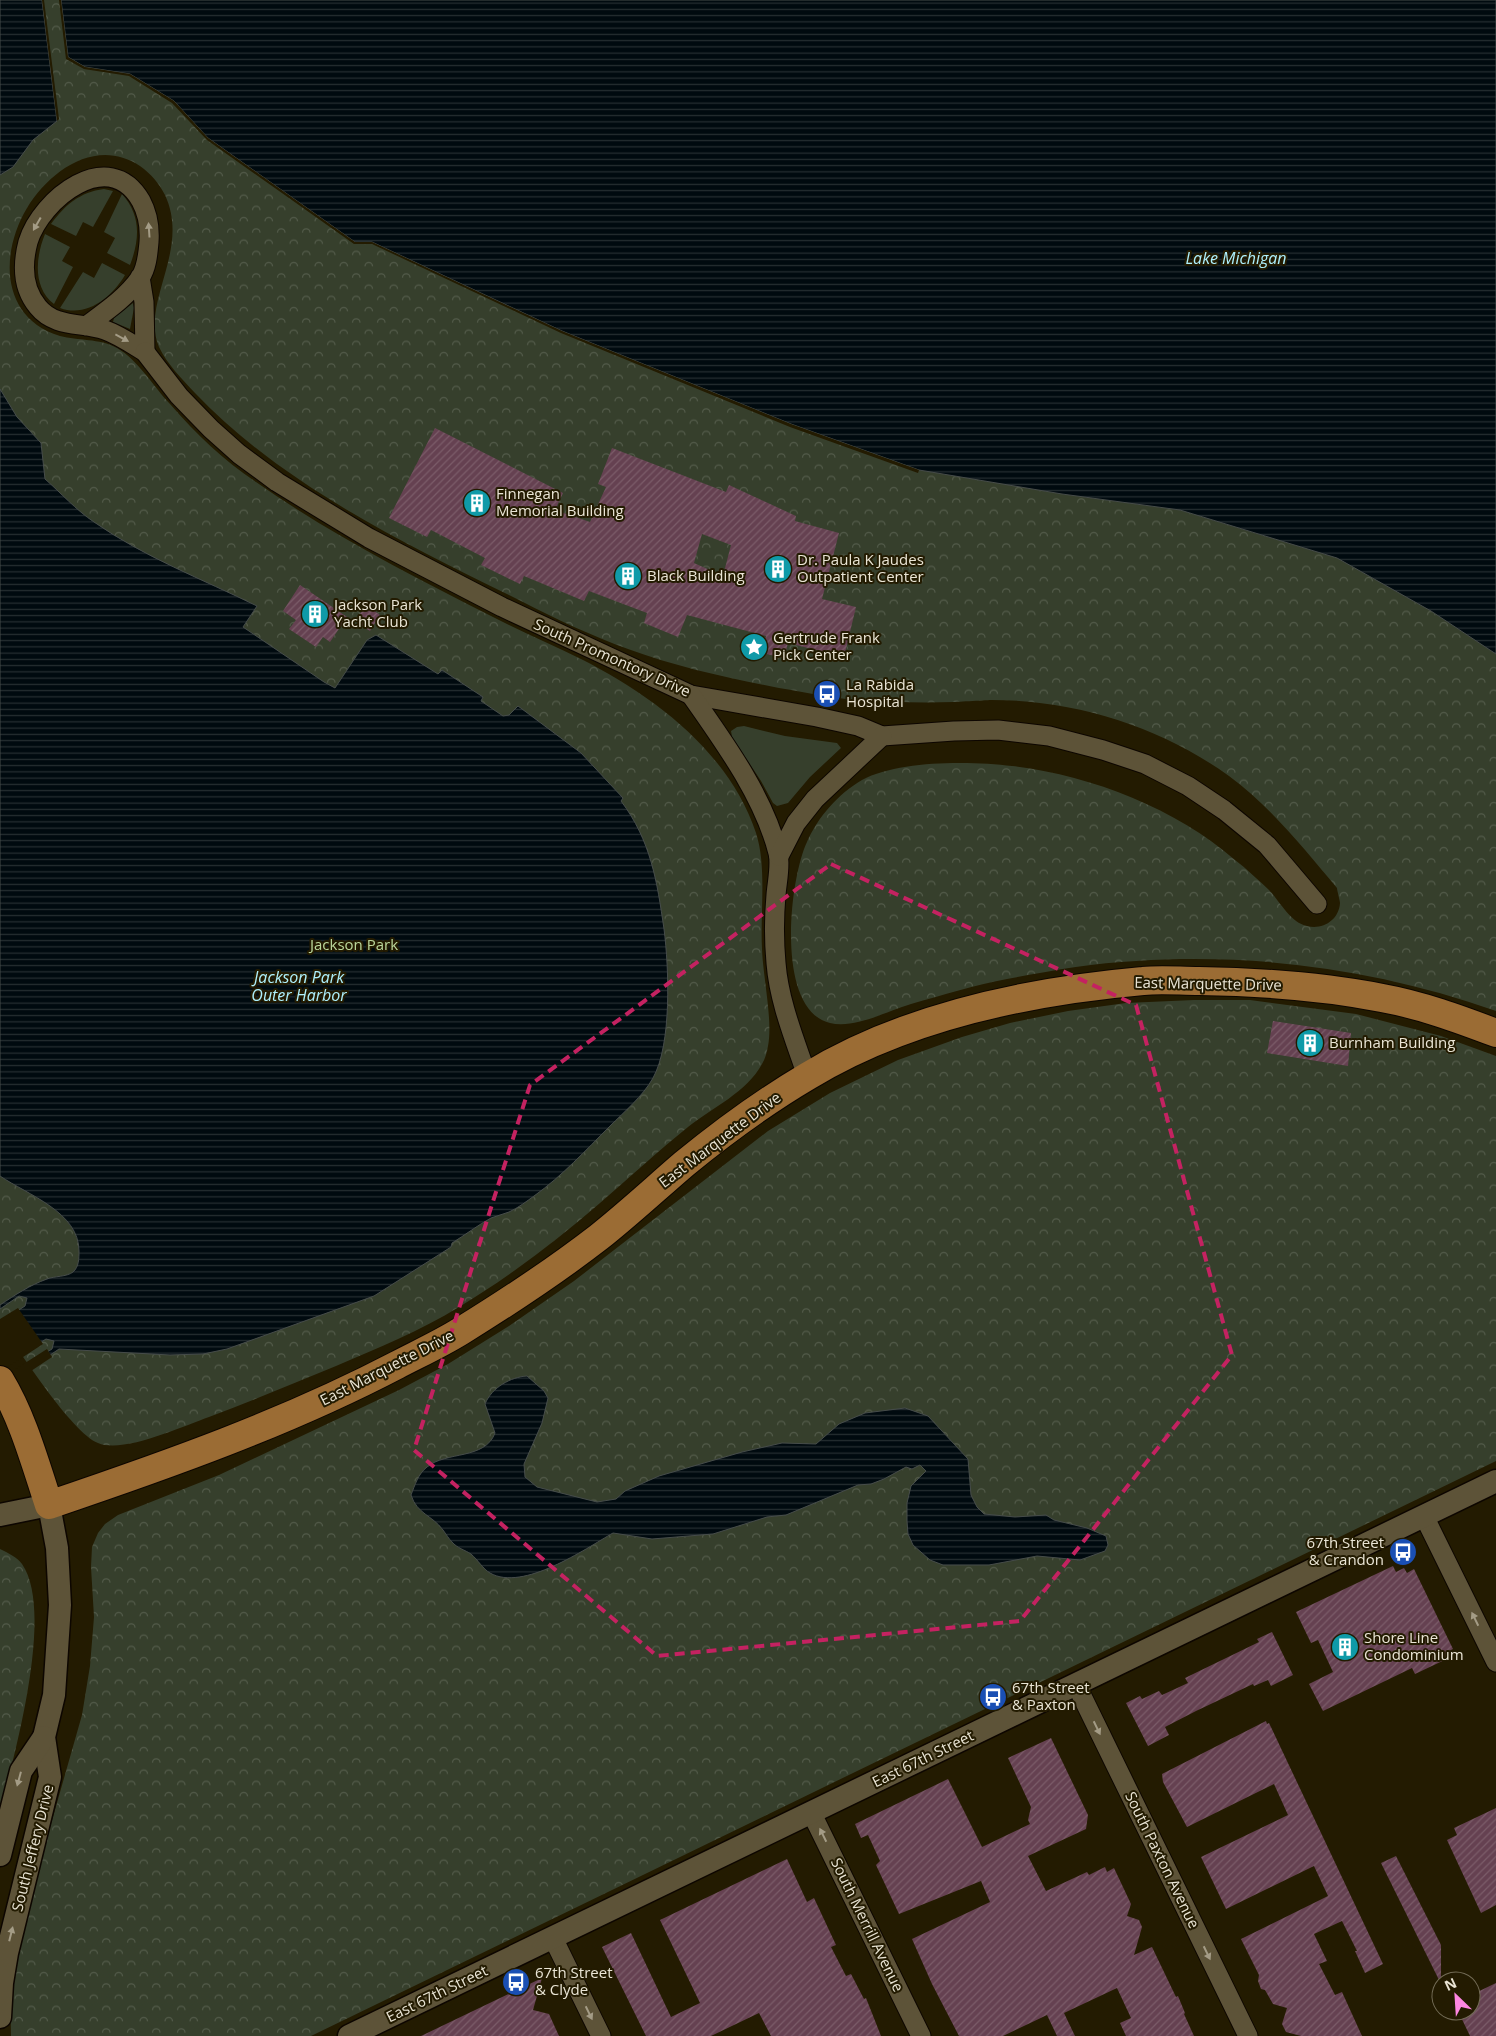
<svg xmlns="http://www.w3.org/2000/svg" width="1496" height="2036" viewBox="0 0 1496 2036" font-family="'Open Sans',sans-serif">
  <defs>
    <pattern id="park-crowns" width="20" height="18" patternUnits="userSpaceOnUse" patternTransform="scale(1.25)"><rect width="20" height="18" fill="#363f2c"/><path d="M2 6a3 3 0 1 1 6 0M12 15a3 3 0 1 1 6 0" fill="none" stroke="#535b4a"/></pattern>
    <pattern id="water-rules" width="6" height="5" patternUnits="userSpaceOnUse" patternTransform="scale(1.25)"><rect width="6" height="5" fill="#000a0f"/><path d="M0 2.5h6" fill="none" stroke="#252e31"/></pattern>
    <pattern id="building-hatch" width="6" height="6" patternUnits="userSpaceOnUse" patternTransform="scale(1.25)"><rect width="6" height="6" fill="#654151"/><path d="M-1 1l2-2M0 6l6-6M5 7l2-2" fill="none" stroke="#7b5c69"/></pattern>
  </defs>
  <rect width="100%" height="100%" fill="#231b01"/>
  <g fill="#363f2c">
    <path d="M 104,189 L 113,191 L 93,227 L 83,222 L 76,236 L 51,224 C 65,205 80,192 104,189 Z"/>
    <path d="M 122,194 C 141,215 140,239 130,265 L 107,253 L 115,238 L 104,232 Z"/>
    <path d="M 45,234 L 70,247 L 62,261 L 73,267 L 54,304 C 32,287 36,256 45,234 Z"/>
    <path d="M 102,263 L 125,275 C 112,297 87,318 60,308 L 83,272 L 94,278 Z"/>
    <polygon points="133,303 134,308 130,329 113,322 114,318"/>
    <polygon points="744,726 785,736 837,743 841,748 810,777 788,803 777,806 773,803 761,781 732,737 731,731 737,727"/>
  </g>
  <g fill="url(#park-crowns)">
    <path d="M 0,0 L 61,0 L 68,57 L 130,74 L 174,101 L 208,138 L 355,242 L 372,242 L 919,470 L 1062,494 L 1180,510 L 1337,558 L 1431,611 L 1496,654 L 1496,1011 C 1380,970 1259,953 1136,961 C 1093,963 1049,971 1007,979 C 974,985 943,995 911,1004 C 887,1011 855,1029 830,1023 C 775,1010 789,880 807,842 C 818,817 838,794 862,780 C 899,760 971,761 1012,766 C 1089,775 1176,808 1235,860 C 1247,869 1258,880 1269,890 C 1280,902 1291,923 1307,926 C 1323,930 1339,920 1340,903 C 1340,901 1337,890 1337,888 C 1304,849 1271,807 1229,776 C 1161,727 1076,700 992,700 C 989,700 956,702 953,702 C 921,703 888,702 856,700 C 830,698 804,692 779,688 C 728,678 677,667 628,649 C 592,636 556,619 521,601 C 409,546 282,485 195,393 C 182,379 167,364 159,347 C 140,302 191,251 165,195 C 159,183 151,174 140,166 C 97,137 50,170 27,208 C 0,253 0,318 60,336 C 78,341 99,338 117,348 C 138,360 153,386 170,404 C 196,434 223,460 256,482 C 330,534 412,576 493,617 C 522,632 552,645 581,659 C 654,696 729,752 756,833 C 767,867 760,912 762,949 C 763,977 773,1021 768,1046 C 767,1052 765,1059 762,1064 C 747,1092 712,1108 688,1127 C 658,1151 629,1178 600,1203 C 556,1241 509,1277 459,1307 C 420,1331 378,1348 336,1366 C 294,1383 252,1401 209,1417 C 183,1426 123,1454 98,1443 C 71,1432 20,1351 0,1324 Z"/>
    <polygon points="1194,1000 1250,1000 1356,1014 1441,1036 1496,1056 1496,1461 311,2036 11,2036 10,1980 43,1852 82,1715 90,1666 94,1617 91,1567 92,1547 98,1533 105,1524 118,1515 219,1475 399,1390 448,1364 509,1326 574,1281 768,1131 830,1093 898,1060 962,1037 1010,1023 1068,1011 1126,1003"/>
    <path d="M 0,1549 C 8,1553 17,1557 22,1564 C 55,1611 14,1757 0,1811 Z"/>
  </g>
  <g fill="url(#water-rules)" stroke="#464c4a">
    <polygon points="0,0 42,0 57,121 33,140 13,167 0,175"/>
    <polygon points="61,0 1496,0 1496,654 1431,611 1337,558 1180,510 1062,494 919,470 791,424 562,331 372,242 355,242 208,138 174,101 130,74 85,67 68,57"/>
    <path d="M 0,389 L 17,417 L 41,443 L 45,479 C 61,493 76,510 94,522 C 144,557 202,579 257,606 L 243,627 L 324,682 L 335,688 L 367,640 L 376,635 L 438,674 L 442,670 L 483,697 L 481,701 L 503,716 L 509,715 L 518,706 L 581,753 L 623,798 L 621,801 C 651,841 657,881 664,929 C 669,968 672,1044 653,1078 C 643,1096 624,1112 610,1126 C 586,1150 562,1176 534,1196 C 527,1201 518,1208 509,1212 C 503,1214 497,1216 491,1218 C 478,1225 465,1235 452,1243 L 451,1247 L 374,1296 L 227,1349 L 203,1354 L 170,1355 L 59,1349 L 0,1389 L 0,1382 L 52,1349 L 54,1341 L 46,1339 L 0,1369 L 0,1322 L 25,1306 L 27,1298 L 19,1296 L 0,1309 L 0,1305 C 15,1295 30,1285 47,1279 C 54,1276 67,1277 73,1272 C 79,1267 79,1258 79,1251 C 79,1212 28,1195 0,1176 Z"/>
    <path d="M 527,1376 L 544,1391 L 548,1398 L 542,1423 L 524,1464 L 525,1477 L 537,1487 L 597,1502 L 616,1499 L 625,1491 L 659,1476 L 742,1452 L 782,1443 L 816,1444 L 839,1424 L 865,1413 L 905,1408 L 928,1416 L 968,1459 L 971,1495 L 977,1507 L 984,1514 L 1015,1517 L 1046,1515 L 1054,1520 L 1087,1528 L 1106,1536 L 1108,1545 L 1105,1551 L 1080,1560 L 1037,1556 L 989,1565 L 943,1565 L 930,1560 L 913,1545 L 908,1534 L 907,1521 L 907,1503 L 911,1486 L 926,1471 L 920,1465 L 912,1469 L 906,1467 L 884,1479 L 871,1484 L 858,1485 L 786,1515 L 767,1517 L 713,1534 L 652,1539 L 613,1533 C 585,1549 523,1592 490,1573 C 483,1569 478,1560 471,1554 C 465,1550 457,1548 452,1542 C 449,1539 446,1534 443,1530 C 432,1515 417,1514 411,1495 C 415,1485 418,1474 427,1467 C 446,1451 485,1460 495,1433 L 485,1404 C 492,1387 511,1377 527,1376 Z"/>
  </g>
  <g fill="#231b01">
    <polygon points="42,0 44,0 59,119 57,121"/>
    <polygon points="59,0 61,0 68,57 85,67 130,74 174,101 208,138 355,242 372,242 562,331 791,424 919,470 918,473 790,427 561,333 372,244 354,244 207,140 172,103 129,76 84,69 66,59"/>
    <polygon points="18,1308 43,1344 0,1372 0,1319"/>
    <polygon points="47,1349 52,1357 1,1391 0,1379"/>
  </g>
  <g fill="url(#building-hatch)" fill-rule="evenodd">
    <path d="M 435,428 L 563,493 L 555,510 L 590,522 L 606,487 L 598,484 L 612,448 L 726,492 L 729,485 L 796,516 L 795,521 L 839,533 L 822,599 L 856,607 L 844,657 L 788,643 L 784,658 L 762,653 L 766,636 L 687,615 L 678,637 L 644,623 L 647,613 L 589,591 L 584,601 L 524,576 L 520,584 L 481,565 L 485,558 L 431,530 L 427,537 L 389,518 ZM 702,534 L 731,545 L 723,576 L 694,563 Z"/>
    <polygon points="300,585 347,617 330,642 323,637 316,647 289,629 296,620 283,611"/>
    <polygon points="366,605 380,615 370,631 355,621"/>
    <polygon points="1273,1021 1351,1033 1348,1066 1267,1053"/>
    <polygon points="1393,1566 1396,1572 1404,1568 1407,1573 1414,1569 1453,1649 1451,1650 1453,1656 1415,1674 1412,1668 1323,1711 1309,1684 1333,1672 1318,1640 1311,1643 1296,1612"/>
    <polygon points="1272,1632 1293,1675 1271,1686 1268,1680 1254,1686 1253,1684 1196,1711 1165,1727 1169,1735 1148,1746 1126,1703 1140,1696 1142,1699 1159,1691 1162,1695 1188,1683 1185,1678 1259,1642 1257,1639"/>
    <polygon points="1266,1721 1267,1724 1269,1723 1383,1964 1365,1973 1355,1951 1357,1951 1342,1921 1314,1934 1327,1961 1319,1964 1335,1995 1342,1992 1362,2036 1301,2036 1286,2032 1282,2024 1287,2008 1273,2004 1265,1990 1261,1989 1258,1981 1259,1975 1241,1939 1328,1896 1314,1866 1226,1909 1201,1857 1288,1815 1274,1784 1187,1827 1163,1782 1162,1774"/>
    <polygon points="1051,1738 1088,1815 1086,1829 1028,1856 1046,1891 1087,1872 1089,1875 1105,1867 1107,1872 1114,1868 1131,1904 1127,1916 1139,1920 1142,1927 1134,1955 1152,1947 1176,1997 1178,1996 1185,2013 1184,2014 1194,2036 1126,2036 1120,2023 1131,2018 1117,1988 1064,2013 1075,2036 1057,2036 1047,2015 1003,2036 959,2036 932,1984 912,1939 990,1902 981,1881 899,1914 876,1865 880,1861 868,1835 861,1838 855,1824 948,1779 982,1847 1030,1824 1028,1820 1031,1807 1008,1758"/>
    <polygon points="1496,1808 1496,1905 1481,1913 1447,1840 1457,1835 1454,1828"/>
    <polygon points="1396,1856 1441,1945 1441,1984 1381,1863"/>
    <polygon points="787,1859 807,1902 814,1898 836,1945 831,1947 846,1976 851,1974 864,1999 866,1998 881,2036 771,2036 759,2013 711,2036 646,2036 602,1947 631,1933 671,2017 700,2003 660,1920"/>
    <polygon points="542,1978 533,2010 549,2014 559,2036 421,2036"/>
    <polygon points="1496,1983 1496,2036 1470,2036 1458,2011 1471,2011 1471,1995"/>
  </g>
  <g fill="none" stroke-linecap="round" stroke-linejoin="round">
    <g stroke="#0d0600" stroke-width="21">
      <g id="minor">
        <path d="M 86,326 C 105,312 126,298 140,278 C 147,268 148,253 149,242 C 150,228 148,214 141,201 C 109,145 41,199 28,242 C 22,265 22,288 38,307 C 55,328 82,322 105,330 C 119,335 132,344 145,352 L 144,302 L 140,277"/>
        <polyline points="145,352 179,396 211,429 239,454 277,482 369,538 502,607 691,695 817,717 858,726 882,736 954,731 998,730 1049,736 1103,750 1145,764 1188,786 1224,810 1267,845 1317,904"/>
        <path d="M 691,695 C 724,742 764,797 778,853 C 781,865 777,882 776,895 C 774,917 774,941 776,963 C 779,1002 795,1040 807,1076"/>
        <polyline points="779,856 796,823 815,799 882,736"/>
        <polyline points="1424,1516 1496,1662"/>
        <polyline points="1076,1684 1248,2036"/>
        <polyline points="812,1814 921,2036"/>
        <polyline points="553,1938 601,2036"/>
      </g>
    </g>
    <g stroke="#0d0600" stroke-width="25">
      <g id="tertiary">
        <polyline points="0,1515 49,1505 57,1548 60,1605 54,1695 44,1737 50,1777 7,1953 2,1983 0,2017"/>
        <polyline points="0,1855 21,1771 44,1737"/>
        <polyline points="349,2036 1496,1481"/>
      </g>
    </g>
    <g stroke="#0d0600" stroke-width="30">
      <path id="primary" d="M 0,1380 C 23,1418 35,1463 49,1505 C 167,1465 286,1423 397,1365 C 418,1354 440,1344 461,1331 C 508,1302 555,1271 599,1237 C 628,1214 656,1188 684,1164 C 723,1132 764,1102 808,1076 C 905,1017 1030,991 1143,981 C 1161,979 1180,981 1199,981 C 1260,982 1322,986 1382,998 C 1421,1005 1459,1019 1496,1033"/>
    </g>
    <use href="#minor" stroke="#5d5338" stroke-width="19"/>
    <use href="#tertiary" stroke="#5d5338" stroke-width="22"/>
    <use href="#primary" stroke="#9b6c34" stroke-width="28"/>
  </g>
  <defs><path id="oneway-solid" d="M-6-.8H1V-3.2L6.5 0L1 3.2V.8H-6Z" transform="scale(1.25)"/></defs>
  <g fill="#a49c86">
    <use href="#oneway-solid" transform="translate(37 224) rotate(120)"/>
    <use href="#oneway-solid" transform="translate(149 230) rotate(-94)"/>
    <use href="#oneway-solid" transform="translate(122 338) rotate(28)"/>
    <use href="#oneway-solid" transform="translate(1475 1619) rotate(-116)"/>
    <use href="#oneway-solid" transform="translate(1097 1728) rotate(64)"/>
    <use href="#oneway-solid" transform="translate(19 1779) rotate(105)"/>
    <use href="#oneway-solid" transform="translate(823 1835) rotate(-116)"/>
    <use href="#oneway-solid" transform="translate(11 1934) rotate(-76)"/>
    <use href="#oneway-solid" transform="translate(1207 1953) rotate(64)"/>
    <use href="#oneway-solid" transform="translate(589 2013) rotate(64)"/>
  </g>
  <path fill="none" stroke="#c42261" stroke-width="4" stroke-dasharray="10 6" stroke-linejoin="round" d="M 831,864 L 1136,1005 L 1232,1355 L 1020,1621 L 657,1656 L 414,1450 L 530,1085 Z"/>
  <defs>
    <g id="building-disc" transform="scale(1.4375)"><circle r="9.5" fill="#0f9aa8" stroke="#231b01"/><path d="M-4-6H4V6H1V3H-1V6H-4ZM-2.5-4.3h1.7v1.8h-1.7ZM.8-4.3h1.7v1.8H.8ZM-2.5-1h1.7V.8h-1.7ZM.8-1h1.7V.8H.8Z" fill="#fff"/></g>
    <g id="sight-disc" transform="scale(1.4375)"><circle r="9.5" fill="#0f9aa8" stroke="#231b01"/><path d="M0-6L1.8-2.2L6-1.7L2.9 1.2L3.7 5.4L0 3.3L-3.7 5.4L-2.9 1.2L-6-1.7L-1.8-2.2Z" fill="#fff"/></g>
    <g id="bus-disc" transform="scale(1.4375)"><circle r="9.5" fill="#1a4fb4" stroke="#231b01"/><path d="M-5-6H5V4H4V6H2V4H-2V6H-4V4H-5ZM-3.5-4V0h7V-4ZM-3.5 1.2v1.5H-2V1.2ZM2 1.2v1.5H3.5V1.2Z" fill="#fff"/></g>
  </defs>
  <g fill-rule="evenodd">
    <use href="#building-disc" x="477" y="503"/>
    <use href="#building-disc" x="778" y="569"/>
    <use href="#building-disc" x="628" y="576"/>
    <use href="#building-disc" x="315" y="614"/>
    <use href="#sight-disc" x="754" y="647"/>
    <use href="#bus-disc" x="827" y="694"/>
    <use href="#building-disc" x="1310" y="1043"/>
    <use href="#bus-disc" x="1403" y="1552"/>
    <use href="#building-disc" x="1345" y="1647"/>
    <use href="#bus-disc" x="993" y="1697"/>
    <use href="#bus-disc" x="516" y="1982"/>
  </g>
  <g text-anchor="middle" stroke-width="4" stroke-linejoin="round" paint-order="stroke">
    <g font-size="15" fill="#eae5d5" stroke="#231b01" text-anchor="start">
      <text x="496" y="499">Finnegan<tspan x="496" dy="17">Memorial Building</tspan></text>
      <text x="797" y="565">Dr. Paula K Jaudes<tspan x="797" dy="17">Outpatient Center</tspan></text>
      <text x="647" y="581">Black Building</text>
      <text x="334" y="610">Jackson Park<tspan x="334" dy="17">Yacht Club</tspan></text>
      <text x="773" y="643">Gertrude Frank<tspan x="773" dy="17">Pick Center</tspan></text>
      <text x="846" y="690">La Rabida<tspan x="846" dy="17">Hospital</tspan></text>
      <text x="1329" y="1048">Burnham Building</text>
      <text x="1384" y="1548" text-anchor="end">67th Street<tspan x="1384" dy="17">&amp; Crandon</tspan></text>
      <text x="1364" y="1643">Shore Line<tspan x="1364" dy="17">Condominium</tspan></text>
      <text x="1012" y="1693">67th Street<tspan x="1012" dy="17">&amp; Paxton</tspan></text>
      <text x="535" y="1978">67th Street<tspan x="535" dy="17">&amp; Clyde</tspan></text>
    </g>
    <g font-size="15" fill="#eae5d5" stroke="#231b01">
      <text transform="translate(612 658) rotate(24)" y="5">South Promontory Drive</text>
      <text transform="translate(1208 984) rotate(1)" y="5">East Marquette Drive</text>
      <text transform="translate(720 1140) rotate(-37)" y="5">East Marquette Drive</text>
      <text transform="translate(387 1368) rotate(-27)" y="5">East Marquette Drive</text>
      <text transform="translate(923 1759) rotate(-26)" y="5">East 67th Street</text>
      <text transform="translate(33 1848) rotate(-76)" y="5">South Jeffery Drive</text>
      <text transform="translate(1162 1860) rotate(64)" y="5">South Paxton Avenue</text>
      <text transform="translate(867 1925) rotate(64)" y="5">South Merrill Avenue</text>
      <text transform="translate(437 1994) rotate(-26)" y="5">East 67th Street</text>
    </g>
    <g font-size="15" fill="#bbd79b" stroke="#231b01">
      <text x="354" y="950">Jackson Park</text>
    </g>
    <g font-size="16" font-style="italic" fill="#aef0fd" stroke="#231b01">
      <text x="1236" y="264">Lake Michigan</text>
      <text x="299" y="983">Jackson Park<tspan x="299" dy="18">Outer Harbor</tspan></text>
    </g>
  </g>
  <g transform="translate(1456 1996) rotate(335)"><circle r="24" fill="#231b01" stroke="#736c56"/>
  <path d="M0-4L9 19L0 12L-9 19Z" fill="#fd86e1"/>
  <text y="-8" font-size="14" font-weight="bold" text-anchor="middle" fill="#eae5d5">N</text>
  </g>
</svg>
